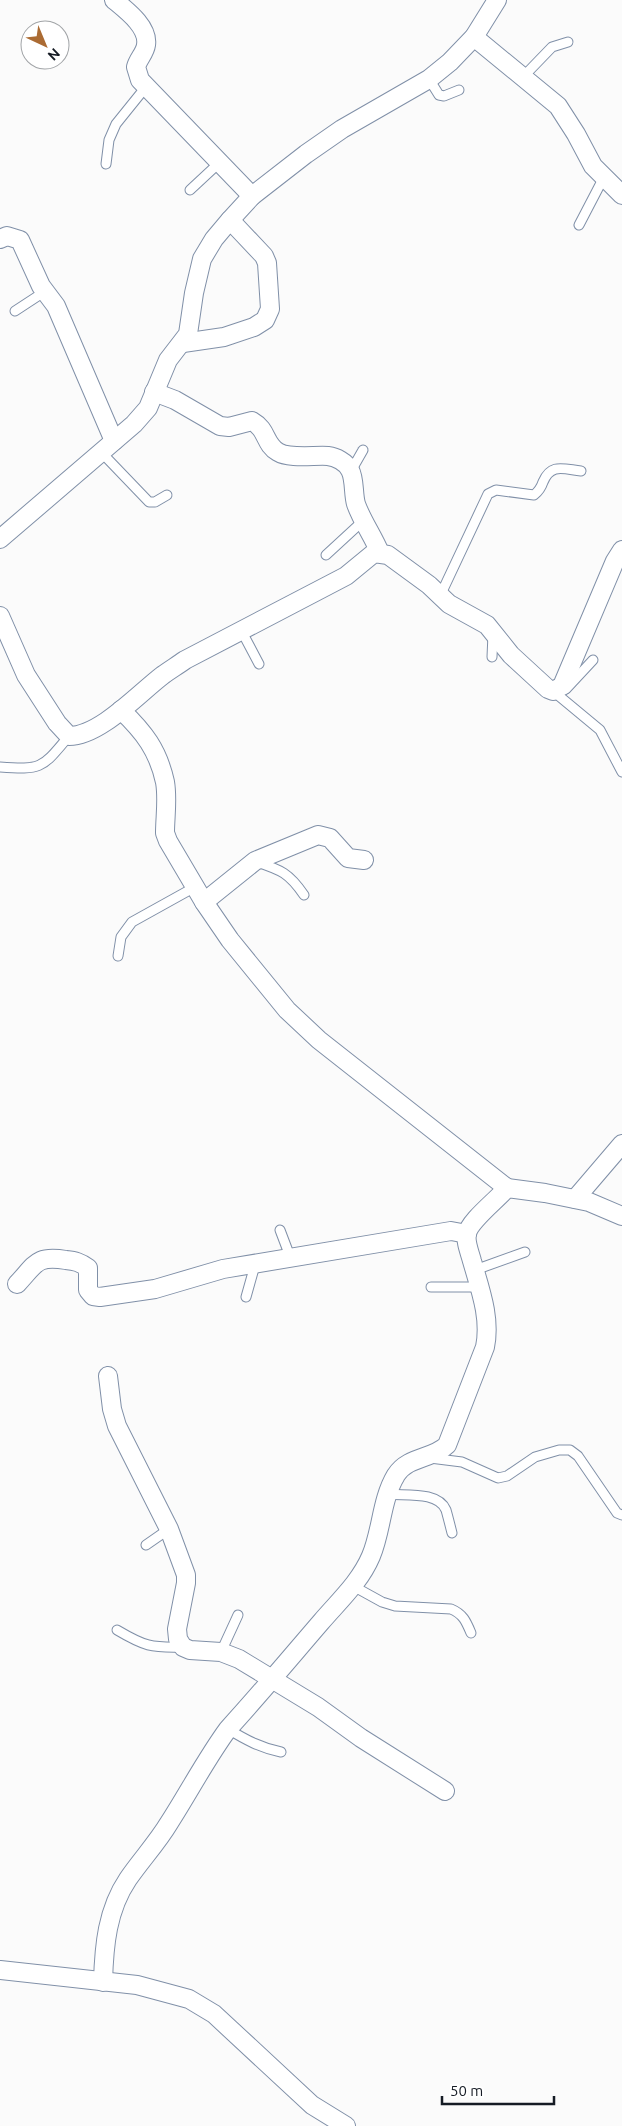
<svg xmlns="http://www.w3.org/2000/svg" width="622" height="2126" viewBox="0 0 622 2126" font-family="Ubuntu,sans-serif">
  <rect width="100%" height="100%" fill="#fbfbfb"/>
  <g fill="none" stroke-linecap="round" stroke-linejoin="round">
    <g stroke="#8090a8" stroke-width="11">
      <g id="lane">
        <polyline points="523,77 552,47 568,42"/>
        <polyline points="429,79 439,95 444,96 459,90"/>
        <polyline points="106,164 109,140 116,124 145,88"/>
        <polyline points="190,190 219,163"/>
        <polyline points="579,225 604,177"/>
        <polyline points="15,311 44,292"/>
        <polyline points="101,452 149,502 155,502 167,495"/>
        <polyline points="351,471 363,450"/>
        <polyline points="326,555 364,520"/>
        <path d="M 440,596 L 488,494 L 496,490 L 534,495 C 539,491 541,488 543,482 C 551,463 563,469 581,471"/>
        <polyline points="241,630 259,664"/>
        <polyline points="492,657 493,634"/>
        <polyline points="566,689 593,660"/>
        <polyline points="553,691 600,730 622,772"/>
        <path d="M 0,767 C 43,770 42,768 69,736"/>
        <path d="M 257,862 C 281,870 289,873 304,895"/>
        <polyline points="118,956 121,937 132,922 195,887"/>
        <polyline points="280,1230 291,1259"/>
        <polyline points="475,1270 525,1252"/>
        <polyline points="431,1287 479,1287"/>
        <polyline points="246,1297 255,1265"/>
        <polyline points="430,1458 462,1462 498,1478 507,1476 535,1457 559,1450 570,1450 578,1456 617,1513 622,1515"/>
        <path d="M 388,1494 C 405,1496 438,1491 446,1510 C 448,1517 450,1525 452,1533"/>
        <polyline points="146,1545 169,1529"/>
        <path d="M 353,1586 L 382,1602 L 395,1606 L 451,1609 C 463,1614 466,1621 471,1633"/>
        <path d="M 117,1630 C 144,1646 151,1648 183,1647"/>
        <polyline points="221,1652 238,1615"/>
        <path d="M 228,1729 C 246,1740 261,1748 281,1752"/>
      </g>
    </g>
    <g stroke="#8090a8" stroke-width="20">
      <g id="street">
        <path d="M 114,0 C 126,10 149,27 146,45 C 145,53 138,59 136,67 L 140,80 L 252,196"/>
        <polyline points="474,37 558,106 576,134 593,166 622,195"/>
        <polyline points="0,239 7,236 20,240 41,286 56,306 114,441"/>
        <polyline points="183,343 224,337 254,327 265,320 270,309 267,263 264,256 230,220"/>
        <path d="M 154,392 L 175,400 L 220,426 L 229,427 L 252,421 C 268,430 264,444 278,452 C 289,459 315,455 328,456 C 336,457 346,462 350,470 C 355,479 353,494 356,504 C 362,521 373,536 380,553"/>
        <polyline points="0,539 134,424 148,408 168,360 188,334 194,293 202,259 214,239 230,220 252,196 306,154 342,129 429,79 450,62 474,37 497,0"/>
        <path d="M 0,616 L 26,675 L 57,723 L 69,736 C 100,736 138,694 163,675 C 170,670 178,665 185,660 L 346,576 L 374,553 L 388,555 L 429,585 L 449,604 L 487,625 L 511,655 L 548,689 L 553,691 L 562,686 L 615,561 L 622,550"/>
        <path d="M 121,710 C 144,732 158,750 165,782 C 168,799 165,817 165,833 L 168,841 L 204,902 L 230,940 L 287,1010 L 319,1040 L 507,1188"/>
        <polyline points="204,902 255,861 318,835 330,838 348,858 364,860"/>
        <polyline points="575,1199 622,1144"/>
        <path d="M 17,1284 C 36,1264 36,1255 66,1260 C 75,1261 80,1262 88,1268 L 88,1290 L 93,1296 L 100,1297 L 155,1289 L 223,1269 L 451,1231 L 467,1234"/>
        <polyline points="108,1376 112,1409 117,1426 169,1529 186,1575 186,1583 177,1629 178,1639 183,1647 190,1650 221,1652 239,1659 318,1707 361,1738 445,1791"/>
        <polyline points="0,1970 137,1985 189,1999 214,2014 312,2105 346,2126"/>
        <path d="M 103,1982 C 104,1946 107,1910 128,1879 C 141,1860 157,1843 169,1823 C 189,1792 206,1759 228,1729 C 260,1694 290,1658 321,1622 C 339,1601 360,1582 371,1556 C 382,1530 381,1500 396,1475 C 408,1456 433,1459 447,1445 L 485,1347 C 491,1318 480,1289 472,1261 C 470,1253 465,1242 467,1234 C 469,1221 498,1199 507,1188 L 545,1193 L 589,1202 L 622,1216"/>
      </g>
    </g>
    <use href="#lane" stroke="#fff" stroke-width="9"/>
    <use href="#street" stroke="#fff" stroke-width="18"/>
  </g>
  <g transform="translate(45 45) rotate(136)"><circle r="24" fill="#ffffff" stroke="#a1a4a7"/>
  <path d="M0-4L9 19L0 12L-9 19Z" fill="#ab6b33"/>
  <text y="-8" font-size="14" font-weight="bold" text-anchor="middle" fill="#151b24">N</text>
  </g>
  <path d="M442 2096v8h112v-8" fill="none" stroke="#151b24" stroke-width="2.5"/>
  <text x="450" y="2096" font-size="15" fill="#151b24" stroke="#ffffff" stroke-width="4" paint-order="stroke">50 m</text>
</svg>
